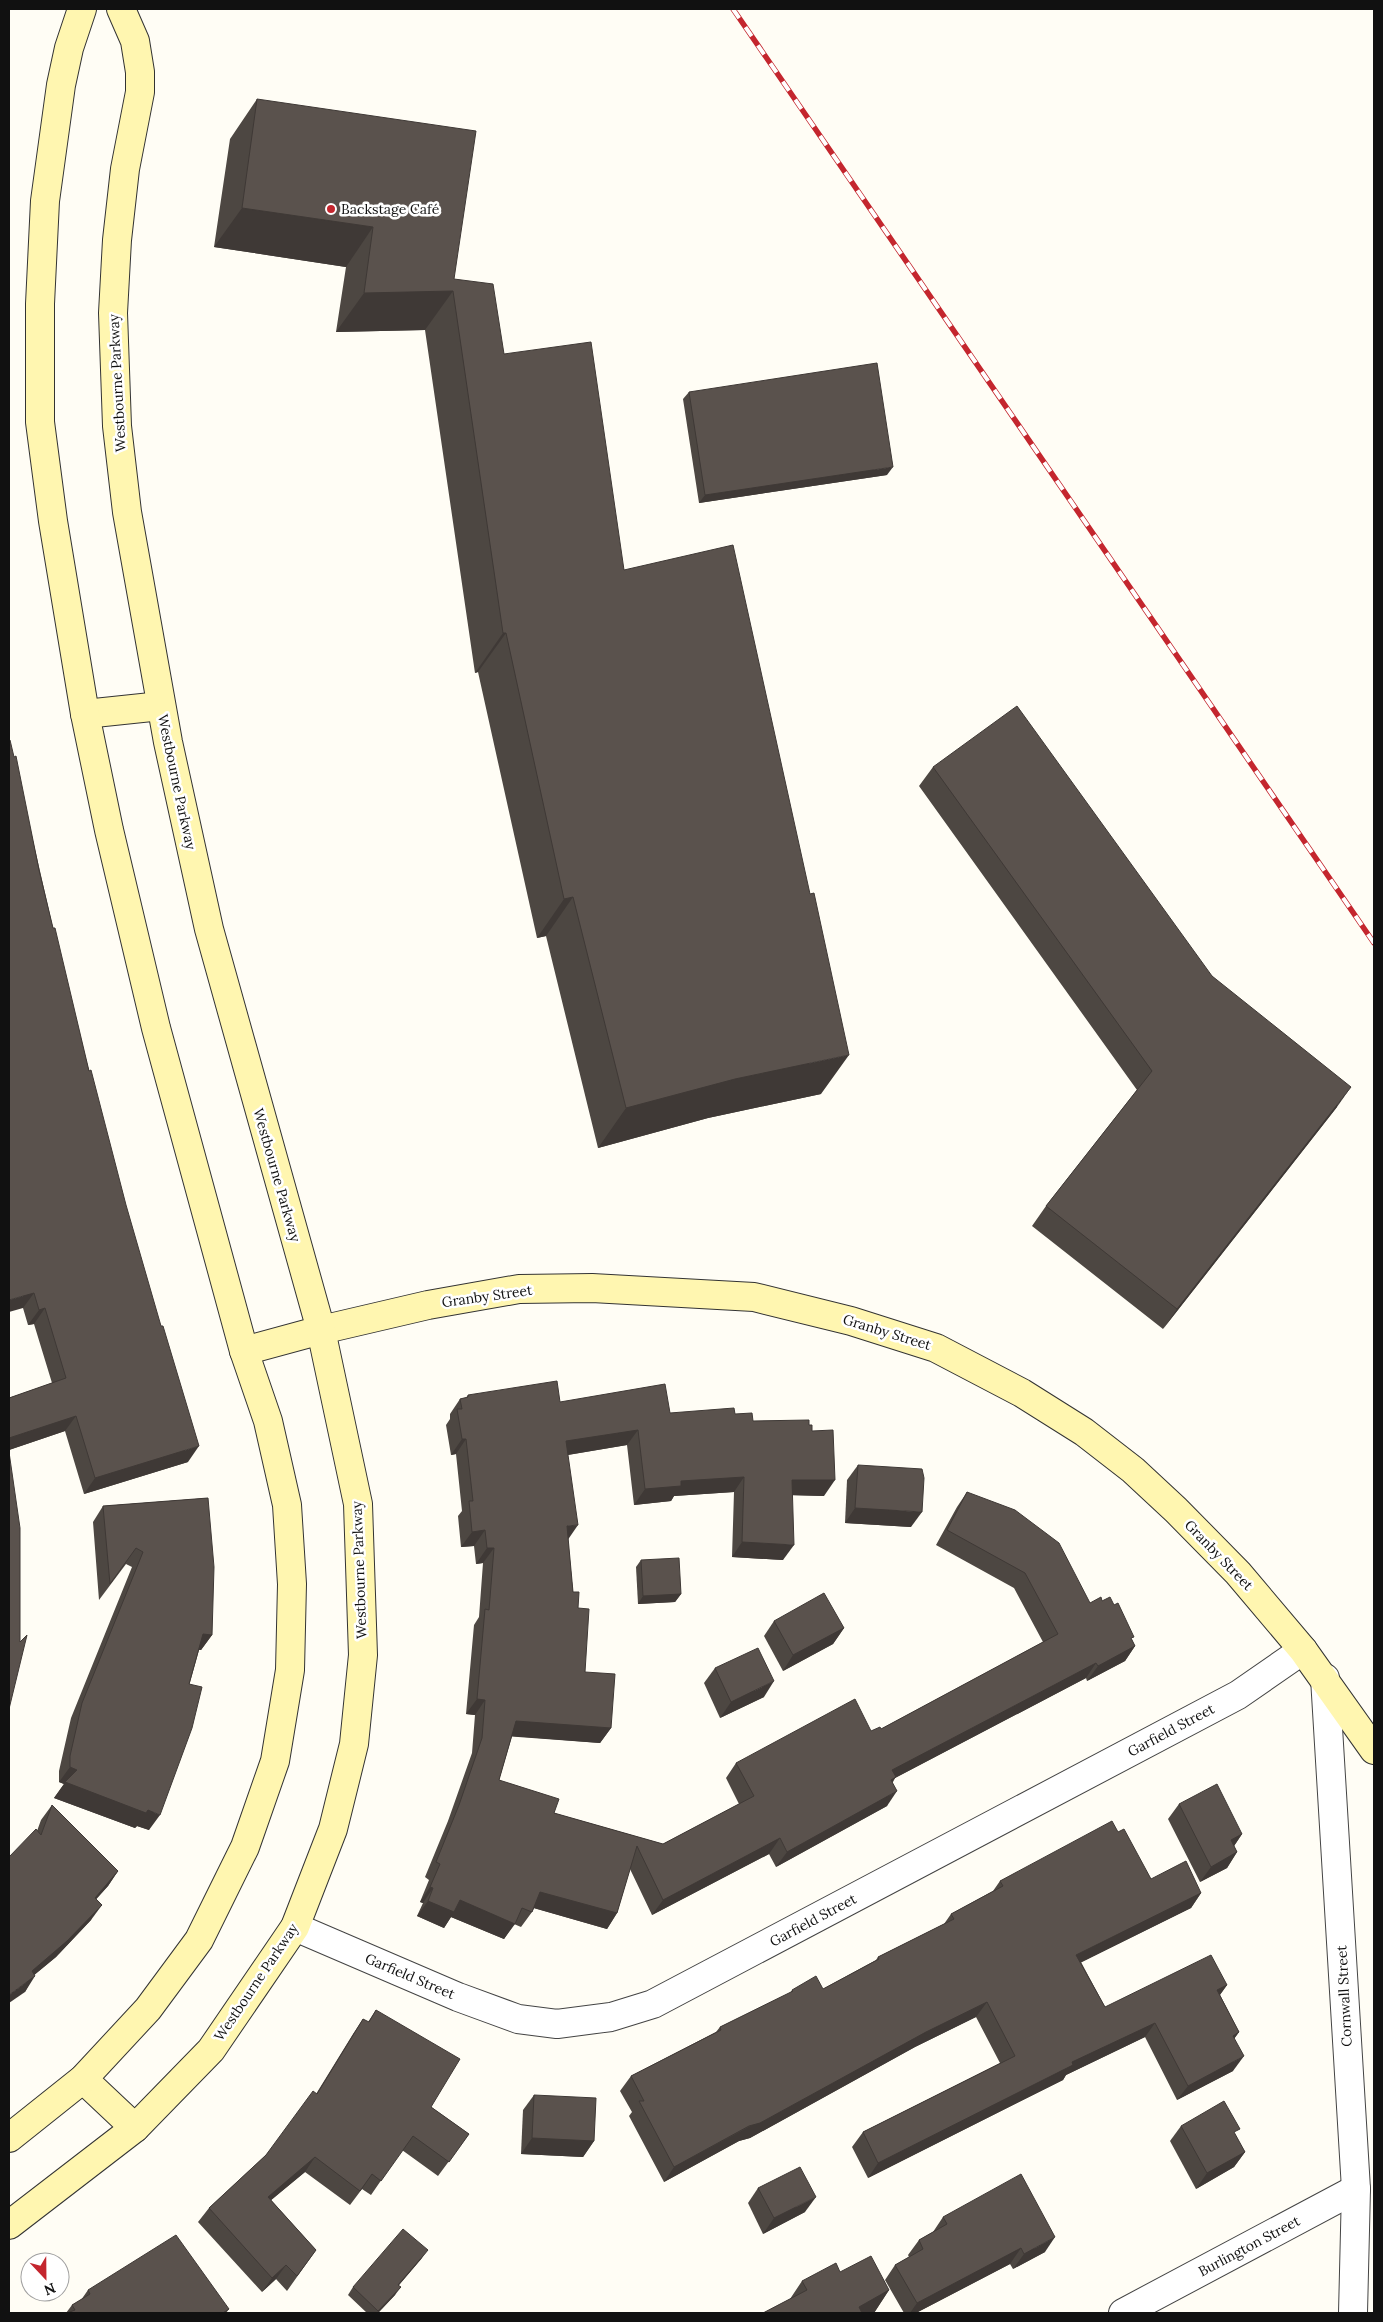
<svg xmlns="http://www.w3.org/2000/svg" width="1383" height="2322" viewBox="0 0 1383 2322" font-family="Lora,serif">
  <rect width="100%" height="100%" fill="#fffdf5"/>
  <g fill="none" stroke-linecap="round" stroke-linejoin="round">
    <g stroke="#444" stroke-width="30">
      <g id="minor">
        <polyline points="295,1927 458,1997 518,2019 557,2024 611,2017 653,2004 1238,1695 1303,1650"/>
        <polyline points="1123,2313 1356,2189"/>
      </g>
    </g>
    <g stroke="#444" stroke-width="30">
      <polyline id="tertiary" points="1325,1678 1356,2189 1353,2313"/>
    </g>
    <g stroke="#333" stroke-width="30">
      <g id="secondary">
        <polyline points="85,714 161,706"/>
        <polyline points="244,1351 321,1330 428,1305 519,1289 592,1288 754,1297 851,1321 936,1348 1022,1393 1084,1432 1133,1470 1176,1510 1238,1573 1303,1650 1374,1750"/>
        <polyline points="83,2079 135,2128"/>
        <polyline points="9,2138 83,2079 148,2009 199,1940 245,1847 275,1761 290,1670 292,1584 287,1505 268,1421 244,1351 156,1028 109,830 85,714 53,521 40,422 40,304 45,201 61,85 69,48 82,9"/>
        <polyline points="9,2225 135,2128 211,2050 295,1927 333,1829 354,1744 363,1655 358,1504 321,1330 209,929 168,742 127,512 117,426 113,313 117,240 125,169 140,92 140,72 135,41 121,9"/>
      </g>
    </g>
    <use href="#minor" stroke="#fff" stroke-width="28"/>
    <use href="#tertiary" stroke="#fff" stroke-width="28"/>
    <use href="#secondary" stroke="#fff6b0" stroke-width="28"/>
    <g stroke="#c4262e" stroke-width="5.5">
      <polyline id="rail" points="733,9 1374,943"/>
    </g>
    <use href="#rail" stroke="#fff" stroke-width="4" stroke-dasharray="11" stroke-linecap="butt"/>
  </g>
  <g fill="#4d4742">
    <polygon points="257,99 454,279 504,354 624,570 821,1094 708,1118 598,1148 546,936 537,938 478,672 475,673 425,330 336,332 346,267 214,247 230,139"/>
    <polygon points="689,392 887,475 699,503 683,399"/>
    <polygon points="14,757 53,928 188,1462 84,1494 65,1431 9,1450 9,1398 52,1383 34,1324 28,1325 23,1308"/>
    <polygon points="933,767 1212,976 1337,1107 1163,1329 1032,1226 1046,1206 1137,1090 919,786"/>
    <polygon points="468,1395 560,1402 670,1413 735,1414 753,1421 809,1425 812,1431 824,1496 793,1495 783,1560 732,1557 734,1492 674,1496 671,1501 634,1505 627,1445 568,1455 568,1539 573,1592 578,1608 585,1672 611,1728 600,1743 512,1736 499,1780 554,1813 663,1844 739,1804 726,1778 736,1763 881,1729 1043,1642 1014,1588 936,1545 957,1507 967,1492 1090,1603 1102,1601 1132,1640 1135,1646 1125,1661 1087,1681 1086,1678 895,1778 893,1782 887,1806 776,1867 769,1854 652,1915 630,1869 617,1913 607,1929 534,1908 532,1912 521,1927 514,1924 504,1939 451,1917 444,1928 417,1916 423,1903 420,1902 429,1880 425,1877 448,1821 472,1753 475,1715 466,1714 474,1625 479,1617 483,1563 476,1564 474,1546 461,1547 458,1516 462,1511 456,1454 451,1455 446,1425 450,1419 450,1414 460,1399 466,1398"/>
    <polygon points="858,1465 911,1527 845,1523 847,1480"/>
    <polygon points="208,1498 212,1635 201,1650 199,1650 149,1830 137,1826 135,1828 54,1798 64,1784 59,1782 59,1771 71,1718 132,1567 126,1564 99,1600 93,1522 103,1506"/>
    <polygon points="641,1560 681,1594 675,1602 638,1604 636,1567"/>
    <polygon points="774,1621 844,1628 833,1644 783,1671 764,1636"/>
    <polygon points="715,1668 764,1697 720,1718 704,1683"/>
    <polygon points="1179,1804 1242,1834 1234,1846 1237,1852 1227,1868 1200,1882 1168,1819"/>
    <polygon points="52,1805 118,1871 108,1886 96,1899 91,1920 56,1957 34,1975 25,1992 37,1831 41,1820"/>
    <polygon points="1118,1832 1151,1879 1201,1893 1191,1908 1081,1962 1105,2007 1227,1985 1220,1995 1239,2032 1234,2039 1233,2071 1177,2100 1145,2037 1066,2075 1063,2080 868,2178 852,2147 863,2132 1000,2063 976,2017 915,2047 750,2138 739,2141 664,2182 629,2116 632,2112 620,2091 631,2076 716,2032 720,2027 790,1993 792,1990 823,1989 876,1960 878,1957 944,1924 951,1914 993,1891 1000,1881"/>
    <polygon points="376,2010 431,2107 469,2134 438,2176 402,2150 371,2195 362,2189 350,2205 305,2172 271,2200 316,2250 287,2291 276,2279 262,2292 198,2222 209,2208 266,2155 316,2094 353,2034 363,2019 368,2022"/>
    <polygon points="534,2095 594,2141 583,2157 521,2154 523,2110"/>
    <polygon points="1181,2126 1235,2135 1245,2152 1234,2167 1196,2189 1170,2141"/>
    <polygon points="758,2188 805,2212 763,2234 748,2203"/>
    <polygon points="943,2217 1045,2252 1013,2269 1010,2264 916,2313 904,2313 885,2280 895,2265 909,2257 908,2255 919,2240 933,2232"/>
    <polygon points="422,2258 399,2285 395,2295 378,2313 367,2313 348,2295 353,2287"/>
    <polygon points="840,2272 889,2290 874,2313 763,2313 790,2299 802,2281"/>
    <polygon points="88,2290 229,2309 226,2313 66,2313 72,2305 81,2300"/>
  </g>
  <g fill="#3f3936">
    <polygon points="242,208 373,227 346,267 214,247"/>
    <polygon points="453,291 425,330 336,332 364,293"/>
    <polygon points="893,467 887,475 699,503 705,495"/>
    <polygon points="503,633 506,633 478,672 475,673"/>
    <polygon points="573,897 546,936 537,938 564,899"/>
    <polygon points="849,1055 821,1094 708,1118 598,1148 626,1108 735,1079"/>
    <polygon points="1351,1087 1337,1107 1163,1329 1177,1309"/>
    <polygon points="34,1293 23,1308 9,1312 9,1300"/>
    <polygon points="45,1308 34,1324 28,1325 39,1310"/>
    <polygon points="76,1416 65,1431 9,1450 9,1438"/>
    <polygon points="638,1430 627,1445 555,1457 566,1441"/>
    <polygon points="462,1439 466,1439 456,1454 451,1455"/>
    <polygon points="199,1446 188,1462 84,1494 95,1478"/>
    <polygon points="744,1477 734,1492 674,1496 671,1501 634,1505 645,1489 681,1481"/>
    <polygon points="792,1480 835,1480 824,1496 782,1495"/>
    <polygon points="855,1508 922,1512 911,1527 845,1523"/>
    <polygon points="578,1525 567,1541 567,1526"/>
    <polygon points="485,1530 474,1546 461,1547 472,1532"/>
    <polygon points="742,1542 794,1545 783,1560 732,1557"/>
    <polygon points="487,1548 494,1548 483,1563 476,1564"/>
    <polygon points="681,1594 675,1602 638,1604 643,1596"/>
    <polygon points="844,1628 833,1644 783,1671 793,1655"/>
    <polygon points="203,1634 212,1635 201,1650 192,1650"/>
    <polygon points="1135,1646 1125,1661 1087,1681 1098,1666"/>
    <polygon points="1096,1663 1086,1678 895,1778 885,1792 892,1770"/>
    <polygon points="774,1681 764,1697 720,1718 731,1702"/>
    <polygon points="477,1699 485,1700 475,1715 466,1714"/>
    <polygon points="516,1721 611,1728 600,1743 506,1736"/>
    <polygon points="70,1767 77,1770 148,1810 160,1815 149,1830 137,1826 135,1828 54,1798 64,1784 59,1782"/>
    <polygon points="897,1791 887,1806 776,1867 787,1852"/>
    <polygon points="1242,1834 1232,1849 1231,1840"/>
    <polygon points="780,1838 769,1854 652,1915 663,1900"/>
    <polygon points="1237,1852 1227,1868 1200,1882 1211,1867"/>
    <polygon points="118,1871 108,1886 84,1913 95,1898"/>
    <polygon points="430,1887 433,1888 423,1903 420,1902"/>
    <polygon points="540,1892 617,1913 607,1929 530,1907"/>
    <polygon points="1201,1893 1191,1908 1066,1970 1076,1955"/>
    <polygon points="460,1900 515,1924 504,1939 451,1917 444,1928 417,1916 428,1901"/>
    <polygon points="102,1905 91,1920 56,1957 21,1986 32,1971"/>
    <polygon points="35,1976 25,1992 9,2003 9,1995"/>
    <polygon points="1227,1985 1216,2000 1217,1990"/>
    <polygon points="987,2002 976,2017 915,2047 750,2138 739,2141 664,2182 674,2167 926,2032"/>
    <polygon points="1155,2023 1145,2037 1066,2075 1063,2080 868,2178 878,2163 1072,2062"/>
    <polygon points="1239,2032 1228,2047 1233,2036"/>
    <polygon points="1244,2056 1233,2071 1177,2100 1188,2086"/>
    <polygon points="532,2138 594,2141 583,2157 521,2154"/>
    <polygon points="1245,2152 1234,2167 1196,2189 1207,2173"/>
    <polygon points="315,2157 305,2172 258,2211 268,2197"/>
    <polygon points="816,2197 805,2212 763,2234 774,2218"/>
    <polygon points="1055,2237 1045,2252 1013,2269 1024,2254"/>
    <polygon points="1021,2248 1010,2264 916,2313 910,2313 917,2303"/>
    <polygon points="428,2250 422,2258 393,2292 398,2285"/>
    <polygon points="286,2265 276,2279 262,2292 272,2278"/>
    <polygon points="401,2287 395,2295 378,2313 377,2313"/>
    <polygon points="889,2290 874,2313 854,2313 859,2307"/>
  </g>
  <g fill="#5a524d" stroke="#3f3936">
    <polygon points="257,99 476,131 454,279 493,284 504,354 591,342 624,570 733,545 810,894 814,893 849,1055 735,1079 626,1108 573,897 564,899 506,633 503,633 453,291 364,293 373,227 242,208"/>
    <polygon points="877,363 893,467 705,495 689,392"/>
    <polygon points="1017,706 1212,976 1351,1087 1177,1309 1046,1206 1152,1071 933,767"/>
    <polygon points="9,740 10,740 14,757 16,756 39,870 53,928 55,928 89,1071 91,1070 126,1205 161,1326 163,1326 199,1446 95,1478 76,1416 9,1438 9,1398 66,1378 45,1308 39,1310 34,1293 9,1300"/>
    <polygon points="557,1381 560,1402 665,1384 670,1413 734,1408 735,1414 752,1413 753,1421 809,1420 809,1425 812,1425 812,1431 833,1430 835,1480 792,1480 794,1545 742,1542 744,1477 681,1481 681,1486 645,1489 638,1430 566,1441 578,1525 567,1526 573,1592 579,1592 578,1608 589,1609 585,1672 615,1674 611,1728 516,1721 499,1780 559,1799 554,1813 663,1844 754,1796 736,1763 855,1699 871,1731 880,1727 881,1729 1058,1634 1025,1573 947,1530 967,1492 1015,1510 1059,1543 1090,1603 1101,1597 1102,1601 1110,1597 1114,1605 1118,1603 1134,1637 1131,1638 1135,1646 1098,1666 1096,1663 892,1770 896,1777 891,1780 897,1791 787,1852 780,1838 663,1900 637,1846 617,1913 540,1892 532,1912 522,1908 515,1924 460,1900 454,1912 428,1901 433,1888 430,1887 440,1864 436,1862 459,1805 482,1738 485,1700 477,1699 485,1609 489,1610 494,1548 487,1548 485,1530 472,1532 469,1501 473,1501 466,1439 462,1439 457,1409 462,1409 460,1399 468,1397 468,1395"/>
    <polygon points="9,1452 20,1528 20,1642 27,1635 9,1709"/>
    <polygon points="858,1465 922,1469 924,1478 922,1512 855,1508"/>
    <polygon points="208,1498 214,1567 212,1635 203,1634 189,1684 202,1687 192,1728 160,1815 148,1810 146,1813 65,1782 77,1770 70,1767 70,1756 82,1703 143,1552 136,1548 110,1584 103,1506"/>
    <polygon points="679,1558 681,1594 643,1596 641,1560"/>
    <polygon points="824,1593 844,1628 793,1655 774,1621"/>
    <polygon points="758,1648 774,1681 731,1702 715,1668"/>
    <polygon points="1217,1784 1242,1834 1231,1840 1237,1852 1211,1867 1179,1804"/>
    <polygon points="52,1805 118,1871 95,1898 102,1905 67,1941 32,1971 35,1976 9,1995 9,1857 36,1829 41,1835"/>
    <polygon points="1112,1821 1118,1832 1124,1829 1151,1879 1186,1861 1201,1893 1076,1955 1105,2007 1211,1955 1227,1985 1217,1990 1239,2032 1233,2036 1244,2056 1188,2086 1155,2023 1072,2062 1073,2065 878,2163 863,2132 1015,2056 987,2002 926,2032 760,2123 749,2126 674,2167 639,2101 644,2101 631,2076 721,2030 720,2027 793,1991 792,1990 816,1976 823,1989 879,1959 878,1957 954,1919 951,1914 1003,1886 1000,1881"/>
    <polygon points="376,2010 460,2059 431,2107 469,2134 449,2162 413,2136 381,2181 372,2174 360,2191 315,2157 268,2197 316,2250 297,2276 286,2265 272,2278 209,2208 266,2155 313,2091 317,2094 363,2019 369,2022"/>
    <polygon points="534,2095 596,2098 594,2141 532,2138"/>
    <polygon points="1224,2101 1240,2129 1234,2132 1245,2152 1207,2173 1181,2126"/>
    <polygon points="800,2167 816,2197 774,2218 758,2188"/>
    <polygon points="1021,2174 1055,2237 1024,2254 1021,2248 917,2303 895,2265 923,2249 919,2240 947,2224 943,2217"/>
    <polygon points="403,2229 428,2250 398,2285 401,2287 378,2311 353,2287"/>
    <polygon points="176,2235 229,2309 223,2313 67,2313 75,2310 72,2305 90,2294 88,2290"/>
    <polygon points="871,2256 889,2290 859,2307 862,2313 763,2313 807,2290 802,2281 836,2263 840,2272"/>
  </g>
  <circle fill="#c4262e" stroke="#fff" stroke-width="2" cx="331" cy="209" r="5"/>
  <g text-anchor="middle" stroke-width="5" stroke-linejoin="round" paint-order="stroke">
    <g font-size="14" fill="#111" stroke="#fff" text-anchor="start">
      <text x="341" y="214">Backstage Café</text>
    </g>
    <g font-size="14" fill="#111" stroke="#fff">
      <text transform="translate(117 383) rotate(-93)" y="5">Westbourne Parkway</text>
      <text transform="translate(177 782) rotate(78)" y="5">Westbourne Parkway</text>
      <text transform="translate(277 1175) rotate(74)" y="5">Westbourne Parkway</text>
      <text transform="translate(487 1296) rotate(-8)" y="5">Granby Street</text>
      <text transform="translate(887 1332) rotate(17)" y="5">Granby Street</text>
      <text transform="translate(1219 1555) rotate(46)" y="5">Granby Street</text>
      <text transform="translate(359 1570) rotate(-92)" y="5">Westbourne Parkway</text>
      <text transform="translate(1171 1730) rotate(-28)" y="5">Garfield Street</text>
      <text transform="translate(813 1920) rotate(-28)" y="5">Garfield Street</text>
      <text transform="translate(410 1976) rotate(23)" y="5">Garfield Street</text>
      <text transform="translate(256 1982) rotate(-56)" y="5">Westbourne Parkway</text>
      <text transform="translate(1344 1996) rotate(-93)" y="5">Cornwall Street</text>
      <text transform="translate(1249 2246) rotate(-28)" y="5">Burlington Street</text>
    </g>
  </g>
  <rect width="1383" height="2322" fill="none" stroke="#111111" stroke-width="20"/>
  <g transform="translate(45 2277) rotate(158)"><circle r="24" fill="#ffffff" stroke="#a0a0a0"/>
  <path d="M0-4L9 19L0 12L-9 19Z" fill="#c4262e"/>
  <text y="-8" font-size="14" font-weight="bold" text-anchor="middle" fill="#111111">N</text>
  </g>
</svg>
